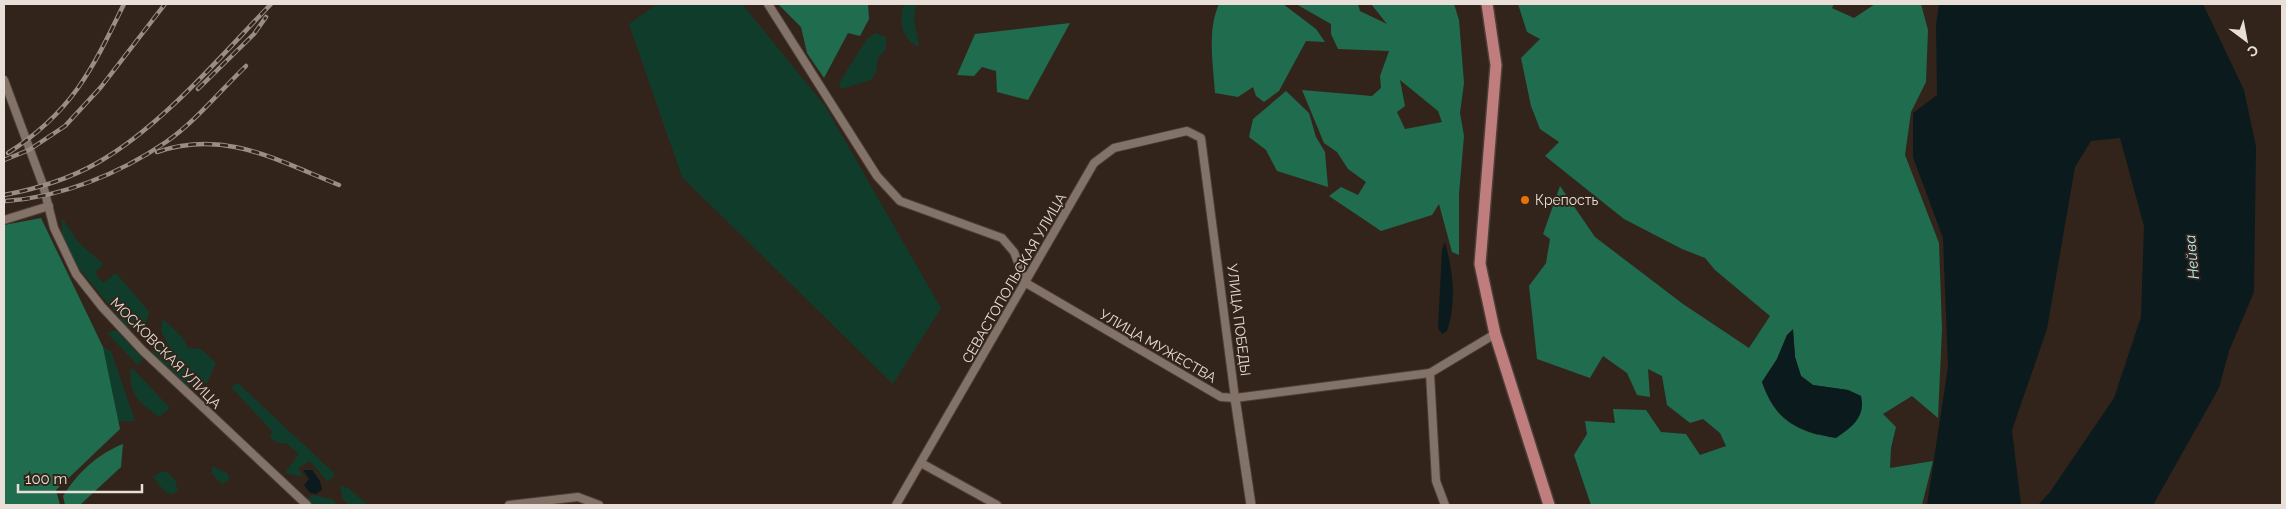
<svg xmlns="http://www.w3.org/2000/svg" width="2286" height="509" viewBox="0 0 2286 509" font-family="Raleway,sans-serif">
  <rect width="100%" height="100%" fill="#32241a"/>
  <g fill="#103d2b">
    <polygon points="657,4 742,4 825,106 941,308 893,384 682,177 629,24"/>
    <path d="M 904,4 L 916,4 L 914,18 L 919,47 C 902,40 898,20 904,4 Z"/>
    <polygon points="875,33 886,37 886,49 878,58 876,73 871,80 841,89 839,83 867,39"/>
    <polygon points="62,218 78,242 103,264 95,273 103,283 116,273 149,312 144,330 127,327 75,263 62,236"/>
    <polygon points="163,319 182,337 188,348 201,349 216,363 207,383 187,386 151,351 168,344 161,331"/>
    <polygon points="116,330 143,359 138,365 107,333"/>
    <polygon points="103,347 111,351 135,421 118,421"/>
    <path d="M 131,367 L 170,408 L 159,417 C 139,402 128,395 131,367 Z"/>
    <polygon points="238,383 335,474 328,482 310,461 298,468 303,477 285,473 299,454 286,443 278,443 270,437 272,431 231,387"/>
    <polygon points="212,466 228,474 229,480 222,484 212,474"/>
    <polygon points="161,472 167,472 175,480 178,491 172,494 165,492 153,477"/>
    <polygon points="340,486 348,488 368,505 349,505 343,499"/>
    <polygon points="312,495 332,499 337,505 314,505 308,499"/>
  </g>
  <g fill="#206c4f" fill-rule="evenodd">
    <polygon points="778,4 868,4 869,19 860,36 848,33 824,78 807,53 801,27"/>
    <path d="M 1219,4 L 1283,4 L 1316,29 L 1325,42 L 1306,41 L 1279,91 L 1264,102 L 1256,96 L 1253,87 L 1238,97 L 1215,93 C 1213,65 1207,30 1219,4 Z"/>
    <path d="M 1296,4 L 1358,4 L 1360,11 L 1387,24 L 1371,4 L 1454,4 L 1459,20 L 1464,83 L 1460,113 L 1464,136 L 1459,194 L 1459,255 L 1452,252 L 1439,204 L 1432,215 L 1381,231 L 1329,196 L 1341,187 L 1358,195 L 1366,182 L 1348,169 L 1337,152 L 1324,143 L 1302,90 L 1372,96 L 1381,88 L 1380,76 L 1389,51 L 1338,49 L 1331,34 L 1331,24 ZM 1400,80 L 1438,111 L 1442,122 L 1405,129 L 1397,112 L 1405,106 Z"/>
    <path d="M 1518,4 L 1834,4 L 1832,8 L 1854,18 L 1875,4 L 1921,4 L 1928,30 L 1926,82 L 1911,112 L 1905,155 L 1939,243 L 1942,329 L 1938,418 L 1912,396 L 1883,414 L 1896,427 L 1891,448 L 1890,468 L 1933,461 L 1922,505 L 1591,505 L 1574,455 L 1587,434 L 1585,421 L 1615,423 L 1613,409 L 1646,410 L 1661,432 L 1686,434 L 1700,455 L 1726,446 L 1720,433 L 1703,419 L 1690,423 L 1667,405 L 1662,376 L 1648,369 L 1650,397 L 1637,395 L 1627,373 L 1603,356 L 1590,378 L 1537,359 L 1529,286 L 1546,263 L 1550,239 L 1543,234 L 1560,186 L 1595,237 L 1683,304 L 1749,348 L 1770,316 L 1715,270 L 1705,258 L 1682,249 L 1624,219 L 1545,156 L 1559,142 L 1540,129 L 1531,106 L 1521,58 L 1540,39 L 1527,32 ZM 1793,330 L 1795,357 L 1801,376 L 1813,385 L 1848,390 L 1861,396 L 1818,435 C 1787,426 1773,413 1762,382 L 1777,359 L 1787,335 Z"/>
    <polygon points="1070,23 1028,100 997,92 996,71 982,67 974,76 957,75 975,34"/>
    <polygon points="1286,91 1309,113 1316,137 1325,152 1328,187 1277,171 1266,150 1249,137 1253,119"/>
    <polygon points="41,218 103,347 120,429 56,490 60,505 4,505 4,225"/>
    <path d="M 123,444 L 121,467 L 80,505 L 65,505 L 63,496 C 77,473 99,453 123,444 Z"/>
  </g>
  <g fill="#0b1a1d">
    <polygon points="1939,4 2203,4 2244,90 2256,147 2254,292 2229,351 2219,388 2153,505 2038,505 2050,492 2114,398 2141,317 2144,226 2120,138 2091,141 2075,167 2047,329 2012,430 2021,505 1927,505 1948,367 1943,238 1913,157 1913,113 1937,95 1936,25"/>
    <path d="M 1445,242 C 1453,271 1457,302 1447,331 L 1442,334 L 1438,328 L 1442,250 Z"/>
    <path d="M 1793,329 L 1795,357 L 1801,376 L 1813,385 L 1848,390 L 1861,396 C 1866,417 1852,427 1836,438 C 1797,431 1776,421 1762,382 L 1777,359 L 1787,335 Z"/>
    <polygon points="303,470 312,470 320,481 322,490 316,494 310,493 304,485 309,479"/>
  </g>
  <g fill="none" stroke-linecap="round" stroke-linejoin="round">
    <g stroke="#4b3f38" stroke-width="10">
      <g id="minor">
        <polyline points="768,4 877,176 900,201 1002,238 1014,252 1026,283 1221,397 1235,398 1430,373 1495,334"/>
        <polyline points="4,80 43,185 54,228 76,274 102,307 143,351 307,505"/>
        <polyline points="4,220 49,206"/>
        <polyline points="1430,373 1436,481 1445,505"/>
        <polyline points="921,463 997,505"/>
        <polyline points="509,505 578,497 599,505"/>
        <polyline points="896,505 1094,163 1114,148 1187,131 1201,138 1235,398"/>
      </g>
    </g>
    <g stroke="#4b3f38" stroke-width="11">
      <polyline id="tertiary" points="1235,398 1251,505"/>
    </g>
    <g stroke="#4b3f38" stroke-width="14">
      <polyline id="primary" points="1487,4 1496,65 1480,264 1495,334 1549,505"/>
    </g>
    <use href="#minor" stroke="#837267" stroke-width="8"/>
    <use href="#tertiary" stroke="#837267" stroke-width="9"/>
    <use href="#primary" stroke="#c07d7d" stroke-width="11"/>
    <g stroke="#998e85" stroke-width="4.5">
      <g id="rail">
        <polyline points="198,89 254,34 266,17"/>
        <path d="M 157,152 C 225,129 276,160 339,185"/>
        <path d="M 8,153 C 72,112 92,70 124,4"/>
        <polyline points="4,160 29,150 65,126 101,87 165,4"/>
        <path d="M 4,195 C 36,189 69,179 97,163 C 160,128 221,56 271,4"/>
        <path d="M 6,201 C 62,197 119,174 166,142 C 195,122 220,91 246,66"/>
      </g>
    </g>
    <use href="#rail" stroke="#32241a" stroke-width="2.5" stroke-dasharray="8" stroke-linecap="butt"/>
  </g>
  <circle fill="#e8710a" stroke="#32241a" stroke-width="2" cx="1525" cy="200" r="5"/>
  <g text-anchor="middle" stroke-width="4" stroke-linejoin="round" paint-order="stroke">
    <g font-size="14" fill="#e8dfd8" stroke="#32241a" text-anchor="start">
      <text x="1535" y="205">Крепость</text>
    </g>
    <g font-size="14" fill="#e8dfd8" stroke="#32241a">
      <text transform="translate(1014 278) rotate(-60)" y="5">СЕВАСТОПОЛЬСКАЯ УЛИЦА</text>
      <text transform="translate(1239 320) rotate(83)" y="5">УЛИЦА ПОБЕДЫ</text>
      <text transform="translate(1158 346) rotate(30)" y="5">УЛИЦА МУЖЕСТВА</text>
      <text transform="translate(166 353) rotate(45)" y="5">МОСКОВСКАЯ УЛИЦА</text>
    </g>
    <g font-size="15" font-style="italic" fill="#b8edf7" stroke="#32241a">
      <text transform="translate(2192 257) rotate(-95)" y="5">Нейва</text>
    </g>
  </g>
  <rect width="2286" height="509" fill="none" stroke="#e8dfd8" stroke-width="10"/>
  <g transform="translate(2246 40) rotate(148)" stroke="#32241a" stroke-width="4" paint-order="stroke">
  <path d="M0-4L9 19L0 12L-9 19Z" fill="#e8dfd8"/>
  <text y="-8" font-size="14" font-weight="bold" text-anchor="middle" fill="#e8dfd8">С</text>
  </g>
  <path d="M18 484v8h124v-8" fill="none" stroke="#e8dfd8" stroke-width="2.5"/>
  <text x="25" y="484" font-size="15" fill="#e8dfd8" stroke="#32241a" stroke-width="4" paint-order="stroke">100 m</text>
</svg>
